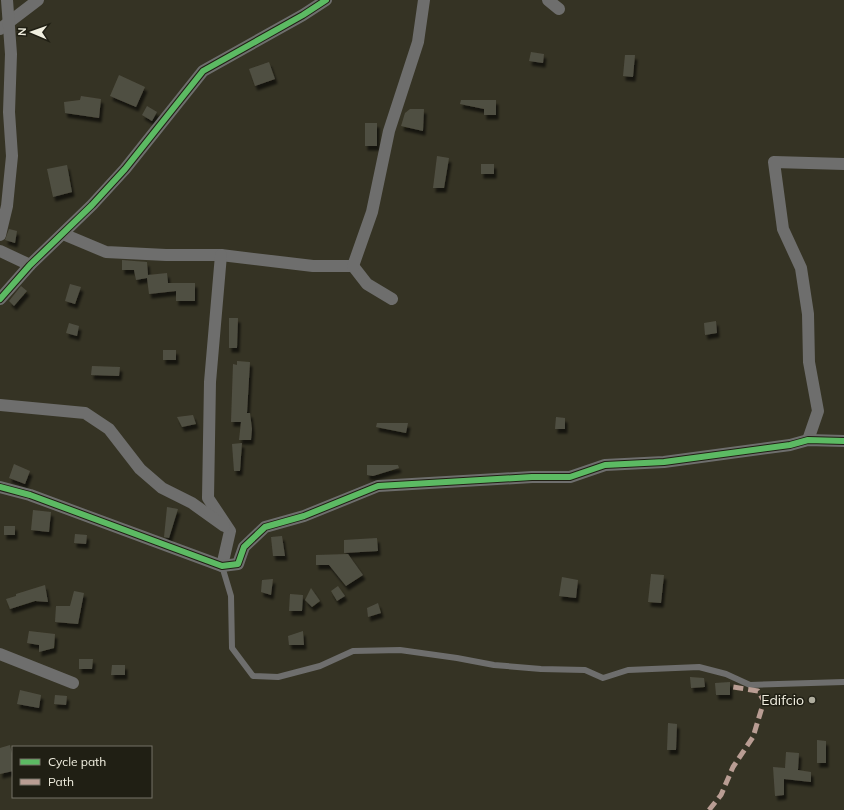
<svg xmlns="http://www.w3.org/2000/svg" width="844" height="810" viewBox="0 0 844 810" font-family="Mulish,sans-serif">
  <defs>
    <filter id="shadow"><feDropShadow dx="2.5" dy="4.5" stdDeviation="1" flood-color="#0009"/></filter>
  </defs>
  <rect width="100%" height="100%" fill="#353324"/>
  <g fill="#504f42" filter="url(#shadow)">
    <polygon points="531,52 544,54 543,63 529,61"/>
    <polygon points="625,55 635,55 633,77 623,76"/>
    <polygon points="269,62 275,79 255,86 249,69"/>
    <polygon points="119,75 145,87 136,107 110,96"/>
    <polygon points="81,96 101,99 99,118 65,113 64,102 80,100"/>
    <polygon points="461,100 496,100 496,115 484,115 484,109 460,104"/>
    <polygon points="147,106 157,112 152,121 142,115"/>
    <polygon points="410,109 424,109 423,131 401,126 405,113"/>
    <rect x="365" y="123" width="12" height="23"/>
    <polygon points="437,156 449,158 444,188 433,188"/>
    <rect x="481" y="164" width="13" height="10"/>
    <polygon points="67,165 72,192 53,197 47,169"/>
    <polygon points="9,229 17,231 15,243 5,240"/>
    <polygon points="122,260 147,262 148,275 167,273 168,283 195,283 195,301 176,301 176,291 149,294 147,278 136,280 134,270 122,270"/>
    <polygon points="70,284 81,287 75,304 65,301"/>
    <polygon points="21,286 27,291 14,306 9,301"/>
    <polygon points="229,318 238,318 237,348 229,348"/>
    <polygon points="716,321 717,333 705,335 704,323"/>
    <polygon points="69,323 79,326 77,336 66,333"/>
    <rect x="163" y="350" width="13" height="10"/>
    <polygon points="237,361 250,362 247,413 250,413 252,429 251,440 239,440 241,422 231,422 233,364 237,365"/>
    <polygon points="92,366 120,367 119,376 91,375"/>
    <polygon points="193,415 196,424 182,427 177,417"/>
    <polygon points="556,417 565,418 565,429 555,429"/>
    <polygon points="377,423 408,423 406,433 376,427"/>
    <polygon points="242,443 240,471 234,471 232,444"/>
    <polygon points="14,464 30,471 25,484 9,478"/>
    <polygon points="367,465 398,465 399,468 373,476 367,475"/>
    <polygon points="167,507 178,509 169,538 164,537"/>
    <polygon points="33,510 51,512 49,532 31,530"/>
    <rect x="4" y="526" width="11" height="9"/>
    <polygon points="75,534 87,535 86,544 74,543"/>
    <polygon points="282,536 285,556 273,556 271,537"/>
    <polygon points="377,538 378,551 344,553 344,540"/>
    <polygon points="348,554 363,575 346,586 329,565 316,565 316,555"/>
    <polygon points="651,574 664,575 661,603 648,602"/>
    <polygon points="562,577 578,580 576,598 559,596"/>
    <polygon points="273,579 271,595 261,592 262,580"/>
    <polygon points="45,585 48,602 35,601 10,609 6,599 16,596 16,594"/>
    <polygon points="338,586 345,596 337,601 331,591"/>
    <polygon points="311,588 320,601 312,607 305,600"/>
    <polygon points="74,591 84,593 78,624 55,622 56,606 70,606"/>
    <polygon points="290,594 303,595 302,611 289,611"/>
    <polygon points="378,603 381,613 368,617 367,608"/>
    <polygon points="29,631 55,634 54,648 39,652 39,645 27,643"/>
    <polygon points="303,631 304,645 289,645 288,636"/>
    <polygon points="79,659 93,659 92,669 79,669"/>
    <polygon points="112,665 125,665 125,675 111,675"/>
    <polygon points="690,677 704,678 705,687 691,688"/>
    <polygon points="730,682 730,695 716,695 715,683"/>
    <polygon points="20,690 41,695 39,708 17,704"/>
    <polygon points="55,695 67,696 66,705 54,704"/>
    <polygon points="668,723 677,724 676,750 667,750"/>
    <polygon points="817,740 826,741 826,763 817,763"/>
    <polygon points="10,745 13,758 13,771 0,774 0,748"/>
    <polygon points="786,752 799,753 798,770 811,772 811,782 784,779 784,795 775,796 773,767 785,768"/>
  </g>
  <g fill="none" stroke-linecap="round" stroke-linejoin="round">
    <polyline stroke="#6e6e6d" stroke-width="6" points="222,566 231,596 232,648 253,676 278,677 320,666 353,651 400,650 457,658 494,665 541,669 585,670 603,678 628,670 699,667 726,674 750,685 844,682"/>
    <g stroke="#6e6e6d" stroke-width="12">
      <polyline points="548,0 559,9"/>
      <polyline points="0,29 38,0"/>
      <polyline points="63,234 106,252 166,255 221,255 313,266 353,266 367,284 392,299"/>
      <polyline points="0,235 7,206 12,156 9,112 11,54 7,0"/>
      <polyline points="0,251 30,265"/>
      <polyline points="221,255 210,382 208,498 230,531 222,566"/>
      <polyline points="353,266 372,212 389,131 418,42 424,0"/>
      <polyline points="0,299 30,265 92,205 125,169 203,71 303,15 326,0"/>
      <polyline points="0,405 85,413 109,429 140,469 162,488 192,503 224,526"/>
      <polyline points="808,440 818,411 809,362 808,314 801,268 783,229 774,162 844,164"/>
      <polyline points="0,487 30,495 222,566 238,564 244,547 265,527 304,516 378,486 532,477 570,477 605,465 664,462 790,445 808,440 844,441"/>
      <polyline points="0,654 73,683"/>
    </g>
    <polyline stroke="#b99d93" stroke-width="5" stroke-dasharray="10 5" stroke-linecap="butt" points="709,810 721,795 733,767 753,737 764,701 758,691 733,687"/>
    <g stroke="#201f14" stroke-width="8">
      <g id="cycleway">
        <polyline points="0,299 30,265 92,205 125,169 203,71 303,15 326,0"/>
        <polyline points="0,487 30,495 222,566 238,564 244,547 265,527 304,516 378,486 532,477 570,477 605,465 664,462 790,445 808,440 844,441"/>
      </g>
    </g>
    <use href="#cycleway" stroke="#5cba63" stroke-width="6"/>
  </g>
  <circle fill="#afad9e" stroke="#201f14" stroke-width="1.5" cx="812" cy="700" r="4"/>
  <g text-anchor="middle" stroke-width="3" stroke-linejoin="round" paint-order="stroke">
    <g font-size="14" fill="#f1efe0" stroke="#201f14" text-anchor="end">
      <text x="804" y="705">Edifcio</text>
    </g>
  </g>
  <rect x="12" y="746" width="140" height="52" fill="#201f14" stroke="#747266"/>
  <rect x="20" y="759" width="20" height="6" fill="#5cba63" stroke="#747266"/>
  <text x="48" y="766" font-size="12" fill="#f1efe0">Cycle path</text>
  <rect x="20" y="779" width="20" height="6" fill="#b99d93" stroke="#747266"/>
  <text x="48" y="786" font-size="12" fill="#f1efe0">Path</text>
  <g transform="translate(32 32) rotate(272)" stroke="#201f14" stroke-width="3" paint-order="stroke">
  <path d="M0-3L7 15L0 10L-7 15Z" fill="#f1efe0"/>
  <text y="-6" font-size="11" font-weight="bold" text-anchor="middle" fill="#f1efe0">N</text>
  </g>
</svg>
